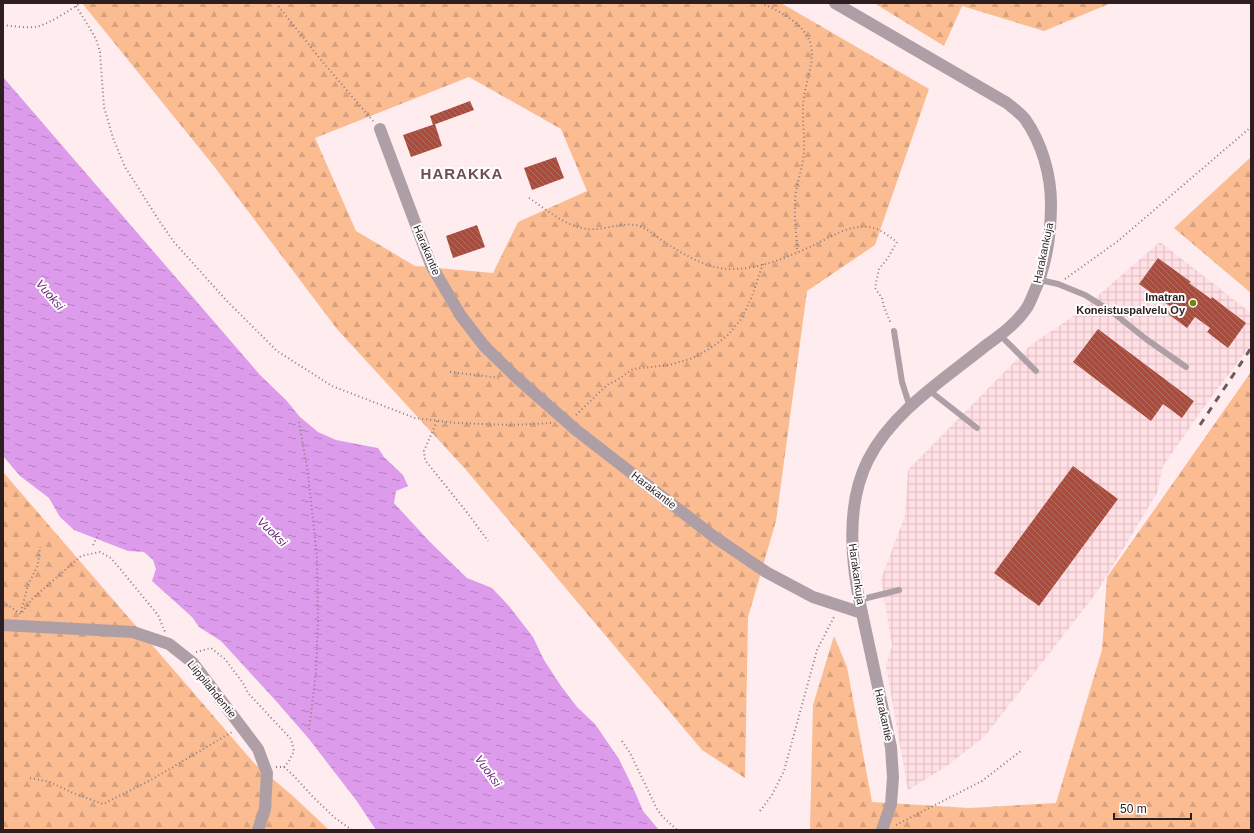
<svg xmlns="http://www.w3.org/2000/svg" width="1254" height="833" viewBox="0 0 1254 833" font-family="Arial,sans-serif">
  <defs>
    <pattern id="industrial-grid" width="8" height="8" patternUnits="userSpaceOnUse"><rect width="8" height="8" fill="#ffdfe4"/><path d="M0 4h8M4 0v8" fill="none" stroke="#dbbfc3"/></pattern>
    <pattern id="forest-firs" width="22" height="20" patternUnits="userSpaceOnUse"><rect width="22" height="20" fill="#fbbc92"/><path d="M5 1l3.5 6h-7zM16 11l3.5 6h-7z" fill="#d7a17e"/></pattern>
    <pattern id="water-ripples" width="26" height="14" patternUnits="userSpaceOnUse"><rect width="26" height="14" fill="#dd9ceb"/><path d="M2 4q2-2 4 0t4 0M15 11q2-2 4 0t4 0" fill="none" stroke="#b47fbe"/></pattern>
    <pattern id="building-back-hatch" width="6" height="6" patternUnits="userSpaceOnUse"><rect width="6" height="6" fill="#ab4b3c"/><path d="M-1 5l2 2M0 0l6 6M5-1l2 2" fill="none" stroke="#b16d62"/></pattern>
  </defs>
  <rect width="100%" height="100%" fill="#feecee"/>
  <polygon fill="url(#industrial-grid)" points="1160,242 1251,313 1251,345 1204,407 1163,466 1157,493 1097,592 985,736 947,766 908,790 886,666 892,646 881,579 905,516 908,470 1031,345 1078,313"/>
  <g fill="url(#forest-firs)" fill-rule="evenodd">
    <path d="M 82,3 L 781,3 L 929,89 L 875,245 L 807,291 L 776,521 L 748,617 L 745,778 L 702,750 L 467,471 L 337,329 L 213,165 ZM 469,77 L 561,129 L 587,191 L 518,222 L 493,273 L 415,266 L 356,231 L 315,138 Z"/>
    <polygon points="874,3 1111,3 1044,31 962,6 944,46"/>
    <polygon points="1251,157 1251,293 1174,228"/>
    <polygon points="1251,372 1251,830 810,830 813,705 834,636 847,667 872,802 969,808 1056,803 1102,650 1107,577"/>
    <polygon points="3,472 254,763 294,797 329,830 3,830"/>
  </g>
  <polygon fill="url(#water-ripples)" points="3,77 260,375 286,400 300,417 318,432 336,440 378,448 384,457 403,475 408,486 396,491 394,503 430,542 467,578 492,588 509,606 533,637 544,660 561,686 577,707 595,724 619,759 635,792 643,811 659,830 376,830 356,800 309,739 276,701 221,641 199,627 192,617 152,581 156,569 153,560 144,552 128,551 74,530 60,517 49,498 20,476 3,456"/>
  <g fill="url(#building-back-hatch)">
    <polygon points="470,101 474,110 433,125 430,116"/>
    <polygon points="435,124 442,146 411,157 403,135"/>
    <polygon points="556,157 564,178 532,190 524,168"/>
    <polygon points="477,225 485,247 453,258 446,236"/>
    <polygon points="1158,258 1191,282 1189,283 1211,299 1212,297 1246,323 1228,348 1207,332 1210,328 1195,317 1187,328 1167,313 1171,307 1139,284"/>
    <polygon points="1098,329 1194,401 1182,418 1163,404 1151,421 1073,362"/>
    <polygon points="1073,466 1118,499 1039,606 994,573"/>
  </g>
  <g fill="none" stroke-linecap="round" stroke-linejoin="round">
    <g stroke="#8c7c7f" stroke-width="2" stroke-dasharray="1 3" stroke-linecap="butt">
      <polyline points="276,3 321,60 373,121"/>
      <path d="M 761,3 C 779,11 802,22 810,42 C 816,60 806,80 804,97 C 801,114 805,134 804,152 C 803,168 796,184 795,200 C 794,217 797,235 797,252"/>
      <polyline points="76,6 89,27 96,39 100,52 104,107 113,138 125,167 160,222 174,242 225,299 277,351 332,386 415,418 456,423 511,425 552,423"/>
      <path d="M 3,25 C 13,26 24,28 35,27 C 45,26 71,10 80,3"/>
      <path d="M 529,198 C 547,210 565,226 587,229 C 606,231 626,219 644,228 C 652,232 659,239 666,243 C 686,256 710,270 733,269 C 761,269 790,256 814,245 C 833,236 854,221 877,229 C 884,232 890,237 897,242 L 887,259 L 879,269 L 875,288 L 882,298 L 884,307 L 891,324"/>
      <polyline points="1065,279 1118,241 1251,127"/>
      <polyline points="450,372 501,378"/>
      <polyline points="576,415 607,385 617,380 633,369 669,365 693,358 711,348 728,335 742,318 752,296 763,264"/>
      <polyline points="437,421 424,451 425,460 469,515 488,541"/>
      <polyline points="299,422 308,473 317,557 318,619 316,672 309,730"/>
      <polyline points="93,545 100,531"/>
      <polyline points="3,602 21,614 32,599 81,556 100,552 111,558 121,570 158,615 165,632"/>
      <polyline points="21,612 28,585 38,565 40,547"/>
      <polyline points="196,652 211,648 225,659 243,683 248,693 291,739 294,751 289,761 284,767"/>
      <polyline points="622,741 630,753 657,809 662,816 677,830"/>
      <polyline points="276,767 284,767 294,776 314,798 335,818 352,830"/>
      <polyline points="30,778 50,782 73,793 103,804 151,780 232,732"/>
      <polyline points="760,811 772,795 784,771 817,650 835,615"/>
      <polyline points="896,825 982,781 1022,750"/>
    </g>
    <g stroke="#ae9ea6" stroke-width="6">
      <polyline points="1040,280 1058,284 1085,295 1111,311 1146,339 1186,367"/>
      <polyline points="894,331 902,382 910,407"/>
      <polyline points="1000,335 1036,371"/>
      <polyline points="930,391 977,428"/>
      <polyline points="859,600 899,590"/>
    </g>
    <g stroke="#ae9ea6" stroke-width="12">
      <path d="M 835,3 L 1007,103 C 1013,108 1020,113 1025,119 C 1042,143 1051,175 1051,204 C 1051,235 1046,267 1033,295 C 1031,300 1029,305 1026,309 C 1016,324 999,336 984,347 C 943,380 892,412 868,460 C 845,506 851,565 862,613"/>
      <polyline points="380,129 431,265 461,316 485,347 518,379 576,430 713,536 766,572 813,597 862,613 891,747 893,777 891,804 882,830"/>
      <polyline points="3,625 133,632 169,644 193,663 258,749 267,773 265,809 258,830"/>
    </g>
    <polyline stroke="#6b5b5e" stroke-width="3" stroke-dasharray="7 7" stroke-linecap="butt" points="1200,425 1251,348"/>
  </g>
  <circle fill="#6a8a09" stroke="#fefefe" stroke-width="1.5" cx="1193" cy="303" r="4"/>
  <g text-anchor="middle" stroke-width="4" stroke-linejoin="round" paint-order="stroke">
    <g font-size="11" fill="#2d1e21" stroke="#fefefe">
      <text transform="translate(427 250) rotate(67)" y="4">Harakantie</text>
      <text transform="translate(1043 253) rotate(-78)" y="4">Harakankuja</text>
      <text transform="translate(654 490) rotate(38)" y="4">Harakantie</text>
      <text transform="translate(857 574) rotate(82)" y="4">Harakankuja</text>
      <text transform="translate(212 689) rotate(51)" y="4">Liippilahdentie</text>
      <text transform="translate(884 715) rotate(78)" y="4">Harakantie</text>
    </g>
    <g font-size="11" font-weight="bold" fill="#2d1e21" stroke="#fefefe" text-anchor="end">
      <text x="1185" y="301">Imatran<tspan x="1185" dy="13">Koneistuspalvelu Oy</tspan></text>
    </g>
    <g font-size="12" font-style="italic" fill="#6e217d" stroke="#fefefe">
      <text transform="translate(50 295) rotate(49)" y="4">Vuoksi</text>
      <text transform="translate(272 532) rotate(44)" y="4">Vuoksi</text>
      <text transform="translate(488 771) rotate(54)" y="4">Vuoksi</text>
    </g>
    <g font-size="15" font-weight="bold" letter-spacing="1" fill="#704c53" stroke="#fefefe">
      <text x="462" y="179">HARAKKA</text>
    </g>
  </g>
  <rect width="1254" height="833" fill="none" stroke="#2d1e21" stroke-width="8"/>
  <path d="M1114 813v6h77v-6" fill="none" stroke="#2d1e21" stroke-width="2"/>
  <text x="1120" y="813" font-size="12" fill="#2d1e21" stroke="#fefefe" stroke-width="3" paint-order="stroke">50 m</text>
</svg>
